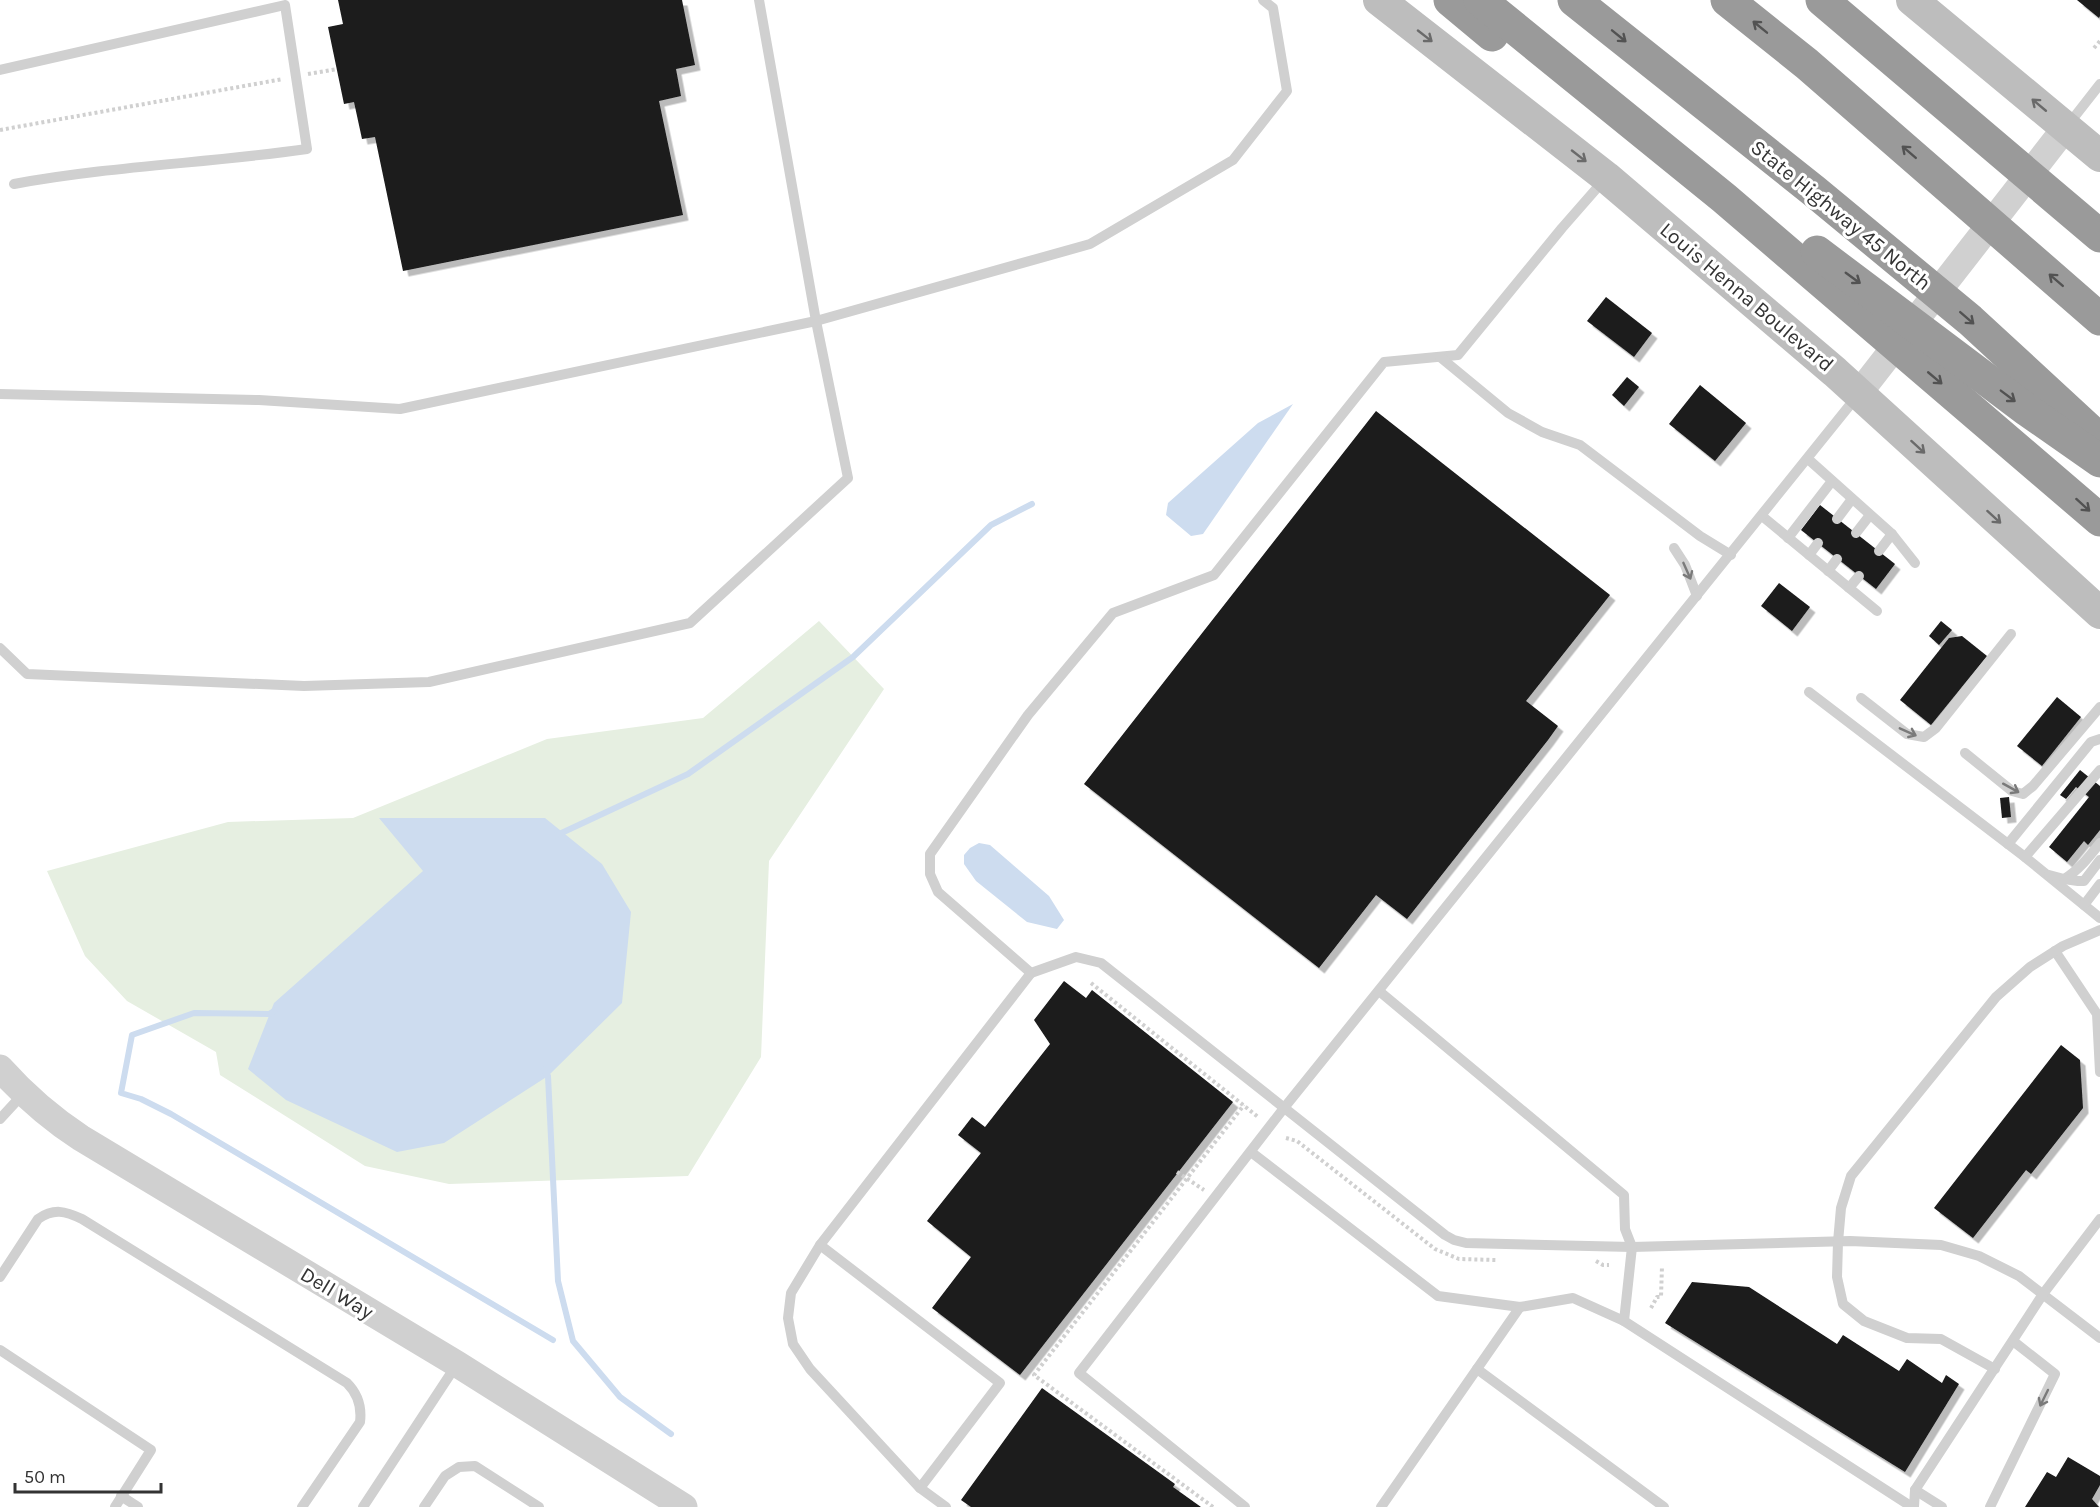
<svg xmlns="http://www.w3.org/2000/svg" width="2100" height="1507" viewBox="0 0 2100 1507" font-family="Karla,sans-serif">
  <defs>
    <filter id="shadow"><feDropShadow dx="5.5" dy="5.5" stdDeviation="0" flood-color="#0004"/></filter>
  </defs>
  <rect width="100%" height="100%" fill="#fff"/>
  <polygon fill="#e6efe1" points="819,621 884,689 769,861 761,1057 688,1176 449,1184 365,1166 220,1075 216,1052 127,1001 85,956 47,871 228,822 353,818 547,739 703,718"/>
  <g fill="#cddcef">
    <polygon points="1293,404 1203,534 1191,536 1166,515 1168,503 1258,423"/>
    <polygon points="379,818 545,818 602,864 631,912 622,1003 548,1076 444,1143 397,1152 286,1100 248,1069 274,1003 423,871"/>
    <polygon points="979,843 990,845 1049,896 1064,920 1057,929 1027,922 976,881 964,864 964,855 970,848"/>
  </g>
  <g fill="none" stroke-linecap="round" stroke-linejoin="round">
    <g stroke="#cddcef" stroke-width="6">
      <polyline points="555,836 688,774 853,657 991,525 1032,504"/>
      <polyline points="274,1011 269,1014 194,1013 132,1035 121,1093 141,1099 171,1114 553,1340"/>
      <polyline points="544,1070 548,1076 558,1281 573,1341 620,1397 671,1434"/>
    </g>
  </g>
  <g fill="#1a1a1a" filter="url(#shadow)">
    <polygon points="338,0 682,0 695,65 676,69 681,96 659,101 683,215 403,271 375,137 362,139 354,102 344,104 328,27 343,24"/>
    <polygon points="2077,0 2100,0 2100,16 2099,18"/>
    <polygon points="1606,297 1652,333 1634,357 1587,321"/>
    <polygon points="1627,377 1639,387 1624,406 1612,395"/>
    <polygon points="1700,385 1746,423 1715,461 1669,424"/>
    <polygon points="1376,411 1610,595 1526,701 1558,726 1548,740 1407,919 1376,895 1319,968 1084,784"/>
    <polygon points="1820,505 1895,564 1876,589 1801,530"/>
    <polygon points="1779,583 1810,607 1792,631 1761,606"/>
    <polygon points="1941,621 1952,630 1939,645 1929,636"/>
    <polygon points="1962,636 1987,656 1931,725 1900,700 1949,638"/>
    <polygon points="2057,697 2081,717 2042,766 2017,746"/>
    <polygon points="2080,770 2100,786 2100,830 2088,845 2084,841 2067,862 2049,847 2089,797 2076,787 2066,799 2060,795"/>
    <polygon points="2009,797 2011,817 2002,818 2000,798"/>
    <polygon points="1064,981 1086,998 1092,990 1233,1102 1020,1375 932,1308 971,1257 927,1221 981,1153 958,1135 972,1117 985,1127 1050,1044 1034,1020"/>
    <polygon points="2061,1045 2080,1060 2083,1108 2031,1174 2026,1170 1973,1238 1934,1208"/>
    <polygon points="1692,1282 1749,1287 1837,1344 1843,1335 1899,1371 1907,1359 1942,1383 1946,1375 1959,1384 1905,1472 1665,1323"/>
    <polygon points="1042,1388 1175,1484 1173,1487 1201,1507 971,1507 961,1500"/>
    <polygon points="2068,1457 2100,1476 2100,1485 2092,1499 2099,1507 2025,1507 2047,1472 2056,1477"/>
  </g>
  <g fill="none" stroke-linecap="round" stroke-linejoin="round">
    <g stroke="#d0d0d0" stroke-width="4" stroke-dasharray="3 3" stroke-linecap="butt">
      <polyline points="2094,48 2100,41"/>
      <polyline points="308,74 337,69"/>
      <polyline points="0,130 283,79"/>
      <polyline points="1091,983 1258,1117"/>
      <polyline points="1286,1138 1297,1141 1435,1249 1459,1259 1496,1260"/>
      <polyline points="1177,1172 1204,1190"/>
      <polyline points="1596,1261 1603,1265 1609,1265"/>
      <polyline points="1651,1308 1657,1297 1661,1297 1662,1266"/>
      <polyline points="1213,1507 1034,1375 1244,1105"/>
    </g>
    <g stroke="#d0d0d0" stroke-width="10">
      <path d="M 0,70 L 285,5 L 307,149 C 210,163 111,166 14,184"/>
      <polyline points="2068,125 2100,84"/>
      <polyline points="1604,180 1562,228 1458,355 1384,362 1214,575 1113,613 1028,715 930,854 930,874 938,892 1031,973 1076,957 1101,963 1445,1235 1454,1240 1466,1243 1632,1247 1850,1241 1941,1245 1979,1256 2019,1276 2100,1338"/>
      <polyline points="1440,357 1508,413 1542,432 1580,445 1700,536 1731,555"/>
      <polyline points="0,394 259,400 400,409 816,321 1090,244 1233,160 1287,91 1273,8 1263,0"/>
      <polyline points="1808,459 1892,534 1915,563"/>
      <polyline points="1762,516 1877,611"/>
      <polyline points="1837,519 1852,499"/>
      <polyline points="1856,533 1870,515"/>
      <polyline points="1788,538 1832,481"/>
      <polyline points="1674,548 1685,565 1697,596"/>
      <polyline points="1879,551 1892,534"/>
      <polyline points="1809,555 1818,543"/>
      <polyline points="1828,571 1837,559"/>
      <polyline points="1849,588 1859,576"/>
      <polyline points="0,648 27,674 304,686 429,682 690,623 848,478 816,321 759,0"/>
      <polyline points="1809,692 2025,857 2100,918"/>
      <polyline points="1861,698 1907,734 1924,737 1936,728 2011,634"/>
      <polyline points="1965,753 2012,791 2023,794 2033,786 2100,707"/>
      <polyline points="2008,844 2091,742 2100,739"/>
      <polyline points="2025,857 2100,770"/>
      <path d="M 2049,875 L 2064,879 C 2079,870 2089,857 2100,843"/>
      <polyline points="2064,879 2078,881 2084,881 2100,860"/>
      <polyline points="2084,905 2100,884"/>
      <polyline points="2055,951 2097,1014 2100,1072"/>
      <polyline points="1379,991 1624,1195 1625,1229 1632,1247 1624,1321 1912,1507"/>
      <polyline points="0,1119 23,1094"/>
      <polyline points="1251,1152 1438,1296 1520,1307 1573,1298 1624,1321"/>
      <polyline points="820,1245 1000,1383 920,1488"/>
      <path d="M 0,1277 L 38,1219 C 54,1208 65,1211 82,1219 L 347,1383 C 358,1394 362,1406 360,1422 L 302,1507"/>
      <polyline points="0,1350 151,1450 115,1507"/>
      <polyline points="1477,1369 1664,1507"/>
      <polyline points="1995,1369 1941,1339 1907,1338 1864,1321 1843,1304 1837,1277 1838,1242 1841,1208 1851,1176 1996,997 2030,967 2063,946 2100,930"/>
      <polyline points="1915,1490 1942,1507"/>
      <polyline points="121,1496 138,1507"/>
      <polyline points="363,1507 457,1364"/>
      <polyline points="424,1507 445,1476 459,1467 475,1466 539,1507"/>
      <polyline points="946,1507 920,1488 810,1369 793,1344 788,1318 791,1293 820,1245 1031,973"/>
      <polyline points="1245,1507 1079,1373 1284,1108 1858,395"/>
      <polyline points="1381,1507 1520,1307"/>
      <polyline points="1914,1507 1915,1490 2043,1294 2100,1219"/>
      <polyline points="1990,1507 2055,1374 2013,1341"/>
    </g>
    <g stroke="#d0d0d0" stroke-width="27">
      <polyline points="1859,393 2066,127"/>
      <path d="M 0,1068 C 25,1096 49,1117 81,1138 L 457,1364 L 684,1507"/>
    </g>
    <g stroke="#bdbdbd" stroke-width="32">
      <polyline points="1379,0 1606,177 1835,372 2100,613"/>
      <polyline points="1912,0 2100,156"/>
    </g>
    <g stroke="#9a9a9a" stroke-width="33">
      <polyline points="1450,0 1492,35"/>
      <polyline points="1480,0 1724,198 2100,520"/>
      <polyline points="1574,0 1814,191 1970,320 2100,440"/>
      <polyline points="1727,0 1807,64 2100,319"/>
      <polyline points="1822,0 2100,236"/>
      <polyline points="1817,252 2027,410 2100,461"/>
    </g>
  </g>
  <defs><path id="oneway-shaft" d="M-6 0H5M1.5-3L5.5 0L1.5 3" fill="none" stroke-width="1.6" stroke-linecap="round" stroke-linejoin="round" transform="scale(1.5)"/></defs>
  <g stroke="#525252">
    <use href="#oneway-shaft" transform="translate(1760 27) rotate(-141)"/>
    <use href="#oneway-shaft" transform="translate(1619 36) rotate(39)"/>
    <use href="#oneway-shaft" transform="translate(1909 152) rotate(-139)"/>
    <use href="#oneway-shaft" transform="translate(1853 278) rotate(36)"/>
    <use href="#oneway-shaft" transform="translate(2056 280) rotate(-139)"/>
    <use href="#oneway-shaft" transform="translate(1967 318) rotate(41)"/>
    <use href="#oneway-shaft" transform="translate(1935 378) rotate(40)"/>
    <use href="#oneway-shaft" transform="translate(2008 396) rotate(37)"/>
    <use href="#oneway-shaft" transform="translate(2083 505) rotate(42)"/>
  </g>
  <g stroke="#6a6a6a">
    <use href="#oneway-shaft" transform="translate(1425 36) rotate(38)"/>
    <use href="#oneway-shaft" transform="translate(2039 105) rotate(-140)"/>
    <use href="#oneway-shaft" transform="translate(1579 156) rotate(38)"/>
    <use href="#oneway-shaft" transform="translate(1918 447) rotate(42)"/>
    <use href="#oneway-shaft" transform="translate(1994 517) rotate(42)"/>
  </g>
  <g stroke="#7a7a7a">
    <use href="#oneway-shaft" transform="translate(1687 571) rotate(66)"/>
    <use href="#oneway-shaft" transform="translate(1908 732) rotate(24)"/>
    <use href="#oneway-shaft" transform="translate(2011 788) rotate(29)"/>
    <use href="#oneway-shaft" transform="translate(2044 1398) rotate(116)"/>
  </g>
  <g text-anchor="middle" stroke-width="6" stroke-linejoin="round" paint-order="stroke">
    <g font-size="21" fill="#333" stroke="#fff">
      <text transform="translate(1841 215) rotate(39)" y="7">State Highway 45 North</text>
      <text transform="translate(1747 297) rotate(40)" y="7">Louis Henna Boulevard</text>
      <text transform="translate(337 1293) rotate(31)" y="7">Dell Way</text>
    </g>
  </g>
  <path d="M15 1483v9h146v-9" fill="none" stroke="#333333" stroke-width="3"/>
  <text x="24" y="1483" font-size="18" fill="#333333" stroke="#ffffff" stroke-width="4.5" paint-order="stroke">50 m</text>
</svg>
